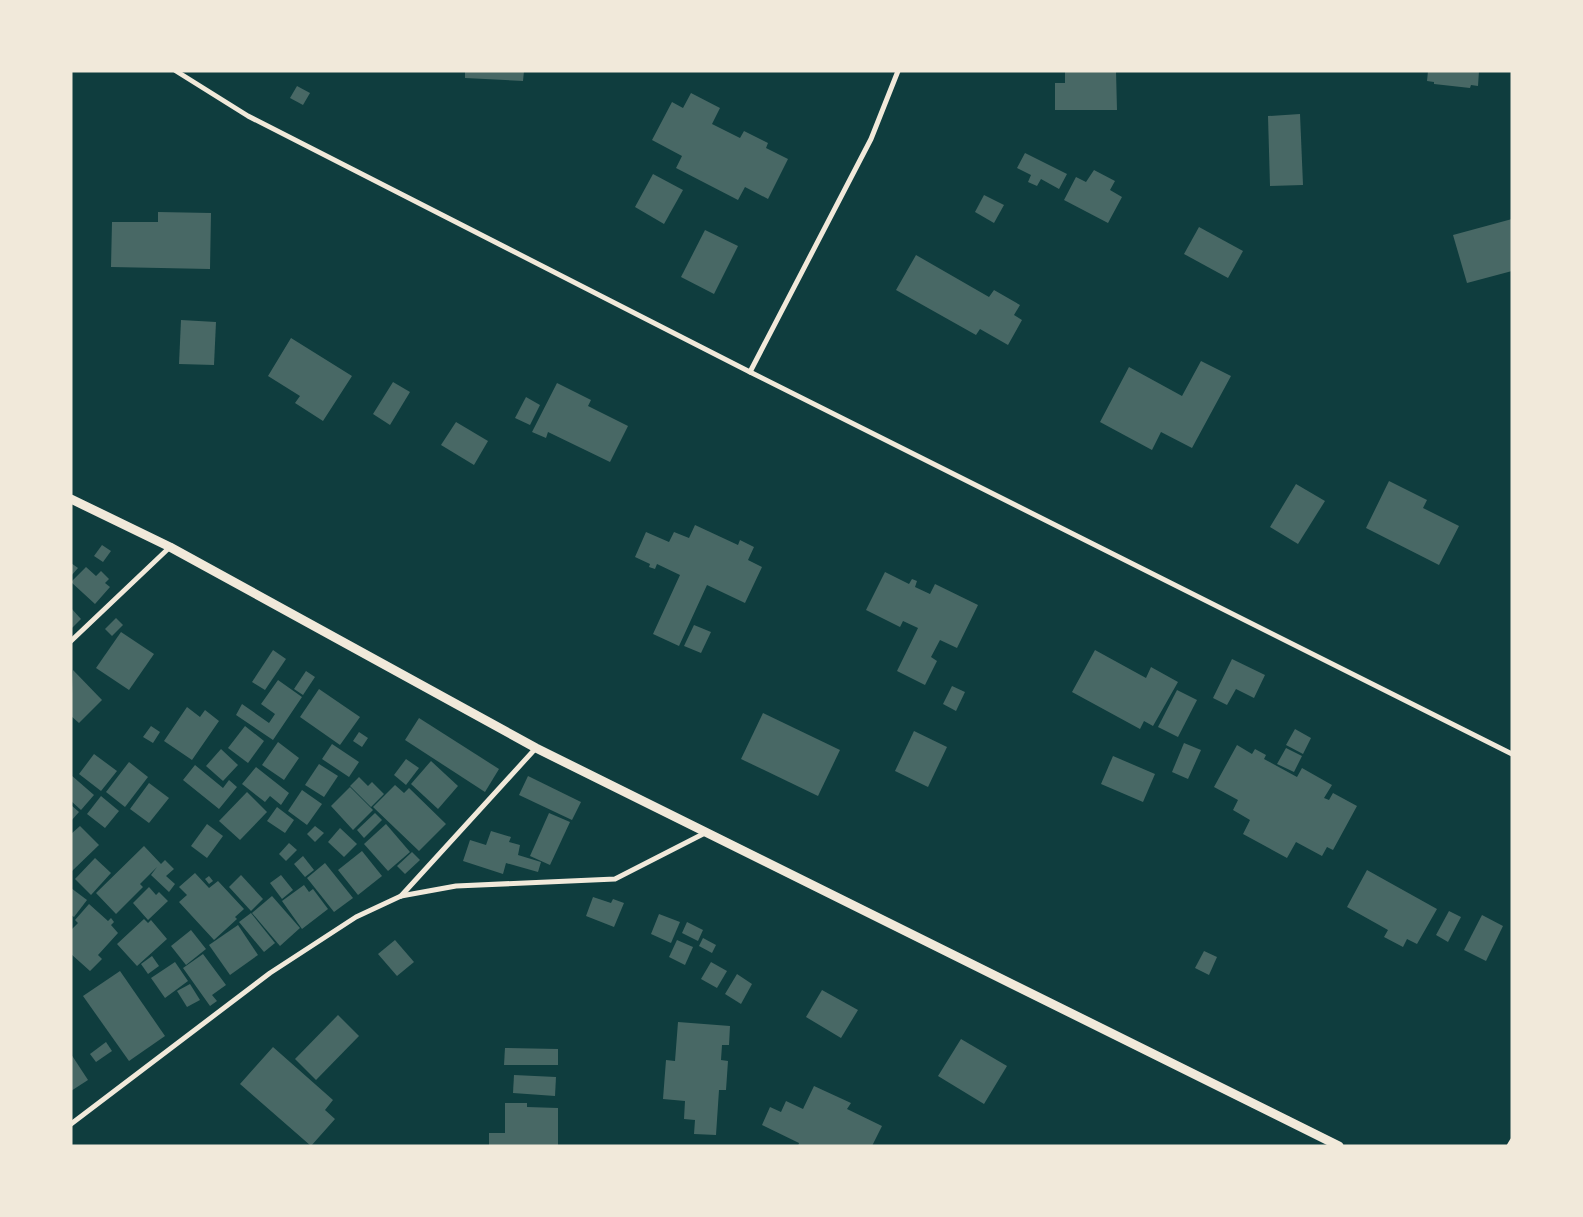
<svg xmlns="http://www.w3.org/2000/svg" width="1583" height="1217" viewBox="0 0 1583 1217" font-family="Jost,sans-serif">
  <rect width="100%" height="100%" fill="#0f3d3e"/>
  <g fill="#486865">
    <polygon points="465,71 524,71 523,81 465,78"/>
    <polygon points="1065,71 1116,71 1117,110 1055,110 1055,83 1065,83"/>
    <polygon points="1428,71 1479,71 1478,86 1471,85 1470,88 1434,84 1434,82 1427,81"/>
    <polygon points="297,86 310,93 303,105 290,98"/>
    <polygon points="691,93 720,108 712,124 740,138 744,131 768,143 766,148 788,159 768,199 745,187 738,200 676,168 682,156 652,140 672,102 683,108"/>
    <polygon points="1300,114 1303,185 1270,186 1268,116"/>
    <polygon points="1025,153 1067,174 1059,189 1041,179 1037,186 1028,182 1031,175 1017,168"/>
    <polygon points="1094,170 1115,181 1110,190 1122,197 1108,223 1064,200 1076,177 1086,182"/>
    <polygon points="653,174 683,190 664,224 635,207"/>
    <polygon points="984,195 1004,205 994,223 975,212"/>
    <polygon points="158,212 211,213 210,269 111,267 112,222 158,222"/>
    <polygon points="1512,219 1512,271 1467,283 1453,235"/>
    <polygon points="1199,227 1243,251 1228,278 1184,254"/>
    <polygon points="705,230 738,246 714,294 681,277"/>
    <polygon points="916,255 989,297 994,290 1020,305 1014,315 1022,320 1008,345 980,329 976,335 896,290"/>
    <polygon points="181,320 216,322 214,365 179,364"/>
    <polygon points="291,338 352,376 323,421 295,403 300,396 268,376"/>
    <polygon points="1201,361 1231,376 1192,448 1161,432 1152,450 1100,422 1129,367 1182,396"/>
    <polygon points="393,382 410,392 390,425 373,414"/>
    <polygon points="557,383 591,400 588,406 628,426 610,462 548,432 546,438 532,432"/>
    <polygon points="526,397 540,405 530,425 515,418"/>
    <polygon points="456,422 488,441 474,465 441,445"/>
    <polygon points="1389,481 1427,500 1423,508 1459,526 1439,565 1366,528"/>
    <polygon points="1296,484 1325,501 1298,544 1270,527"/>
    <polygon points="695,525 738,545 740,540 754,547 748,560 762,567 745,603 707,585 679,646 653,634 680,575 657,564 655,569 649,567 650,564 635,557 646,532 669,542 674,532 689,538"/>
    <polygon points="102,545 111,551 103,562 94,556"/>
    <polygon points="71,563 78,568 71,576"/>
    <polygon points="86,567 96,576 101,571 109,579 105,583 110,587 95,604 71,582"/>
    <polygon points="885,572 909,584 912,579 917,581 915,587 930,594 935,584 978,605 957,648 940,640 931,657 937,661 925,685 897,671 918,628 903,621 900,627 866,610"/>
    <polygon points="71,608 81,619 71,629"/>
    <polygon points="116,618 123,625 112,636 105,629"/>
    <polygon points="694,625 711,632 701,653 684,646"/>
    <polygon points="121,632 154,654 129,690 96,668"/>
    <polygon points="273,650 286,659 265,690 252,682"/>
    <polygon points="1095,650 1146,678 1151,667 1178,682 1153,726 1144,721 1140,729 1072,692"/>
    <polygon points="1232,659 1265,675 1254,698 1236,689 1227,705 1213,698"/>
    <polygon points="73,670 102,700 79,723 71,716"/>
    <polygon points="306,671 315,677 303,695 294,689"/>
    <polygon points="278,680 302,697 273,740 236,715 242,704 269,723 275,714 261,704"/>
    <polygon points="952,686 965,692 956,711 943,704"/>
    <polygon points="319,689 360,717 340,745 300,717"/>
    <polygon points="1177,690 1197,700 1178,737 1158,727"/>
    <polygon points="187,707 200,717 205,710 219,721 192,760 164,741"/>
    <polygon points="763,713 840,750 818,796 741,759"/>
    <polygon points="419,718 499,769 485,792 405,740"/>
    <polygon points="151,726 160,732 153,743 143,737"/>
    <polygon points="245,726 264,741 248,763 228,748"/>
    <polygon points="1295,729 1311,738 1303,754 1286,745"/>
    <polygon points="914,731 947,747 928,787 895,771"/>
    <polygon points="359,732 368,738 362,747 353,741"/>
    <polygon points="278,742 299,758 284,780 262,765"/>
    <polygon points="1184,743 1201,750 1188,779 1172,772"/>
    <polygon points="332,744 359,762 349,777 322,759"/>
    <polygon points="1237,745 1252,754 1255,749 1266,755 1264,759 1297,777 1302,768 1332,785 1324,798 1329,800 1333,793 1357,806 1333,850 1327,847 1322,856 1296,842 1287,858 1243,834 1250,820 1233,810 1238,800 1214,787"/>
    <polygon points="1286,748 1302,756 1294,772 1277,764"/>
    <polygon points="221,749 238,765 223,781 206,766"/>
    <polygon points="94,754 117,771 101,791 79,774"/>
    <polygon points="1113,756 1155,774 1143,802 1101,784"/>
    <polygon points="406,759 419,768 406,785 394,775"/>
    <polygon points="431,761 458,786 438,809 411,784"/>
    <polygon points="129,762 148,777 125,807 106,792"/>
    <polygon points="319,764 338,776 324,797 305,785"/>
    <polygon points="195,765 223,788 229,780 237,787 219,809 183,780"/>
    <polygon points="256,767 289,793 281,805 270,796 265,802 242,784"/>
    <polygon points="71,775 94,795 81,810 71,801"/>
    <polygon points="528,776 581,802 572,820 519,795"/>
    <polygon points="359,777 368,786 372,782 384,794 371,807 350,786"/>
    <polygon points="149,783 169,798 149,823 130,809"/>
    <polygon points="395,785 404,793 409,788 446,824 419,851 373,807"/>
    <polygon points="350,787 373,810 353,830 331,806"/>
    <polygon points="302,790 322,804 307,825 288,811"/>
    <polygon points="247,792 267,812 240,840 219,821"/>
    <polygon points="101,796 119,811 105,828 87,814"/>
    <polygon points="71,805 79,812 71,821"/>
    <polygon points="277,807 294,820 285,833 267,821"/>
    <polygon points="375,813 382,820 364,838 357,830"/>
    <polygon points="549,813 570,822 550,865 530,856"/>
    <polygon points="207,824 223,836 207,858 191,846"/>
    <polygon points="386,824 410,852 388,871 364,844"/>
    <polygon points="80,826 99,845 71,872 71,834"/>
    <polygon points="315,826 324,833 315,842 307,834"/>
    <polygon points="340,828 357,844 344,857 328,842"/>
    <polygon points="491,831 511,837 509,842 520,845 518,855 541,862 538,872 506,863 503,874 463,861 470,840 486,845"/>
    <polygon points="289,843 297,850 286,861 279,854"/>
    <polygon points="144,846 161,864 165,860 174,869 166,876 175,884 169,892 151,875 157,867 140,884 143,887 116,914 96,893"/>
    <polygon points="362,851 382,876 358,895 338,870"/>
    <polygon points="412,852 420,860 405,874 397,866"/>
    <polygon points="303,856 314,870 305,877 294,864"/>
    <polygon points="95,858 111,873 91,895 75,879"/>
    <polygon points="325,863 353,898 334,912 307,878"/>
    <polygon points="1367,870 1437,909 1417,944 1407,939 1403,947 1384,937 1388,930 1347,907"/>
    <polygon points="195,873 209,888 218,881 244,909 235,917 237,919 214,940 179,902 187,895 179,887"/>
    <polygon points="241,875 263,899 251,911 229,887"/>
    <polygon points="281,875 293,890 282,899 270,883"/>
    <polygon points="209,876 213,881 209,884 205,879"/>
    <polygon points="304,885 309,892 313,889 328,909 302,929 282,901"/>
    <polygon points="149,887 156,895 159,892 168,901 148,920 133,903"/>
    <polygon points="71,888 87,900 74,917 71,915"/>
    <polygon points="272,896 300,928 280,946 252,913"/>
    <polygon points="593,897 611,903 613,899 624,903 614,927 586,916"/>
    <polygon points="89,904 108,921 111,918 114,922 111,925 118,933 98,955 102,959 90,971 71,954 71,930 78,923 75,920"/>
    <polygon points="1449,911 1461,917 1448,942 1436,935"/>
    <polygon points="251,913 275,943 264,952 239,922"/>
    <polygon points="659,914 680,922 671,943 651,934"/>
    <polygon points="1482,915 1503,926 1486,961 1464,950"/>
    <polygon points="144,919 148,923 151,920 167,939 137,966 117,944"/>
    <polygon points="687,922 703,930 698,941 682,933"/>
    <polygon points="238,925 258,955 230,975 209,945"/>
    <polygon points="191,930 206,949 186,965 171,946"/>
    <polygon points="703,938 716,945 712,953 699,946"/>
    <polygon points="395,940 414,962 397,976 378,954"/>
    <polygon points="677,940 693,947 685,965 669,957"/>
    <polygon points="1204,951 1217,957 1209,975 1195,968"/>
    <polygon points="203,954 226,985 212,995 217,1001 210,1006 183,968"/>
    <polygon points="152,956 159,966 148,974 141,964"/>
    <polygon points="175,962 188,981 165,998 151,978"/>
    <polygon points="711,962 727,971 717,988 701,979"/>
    <polygon points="120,971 165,1036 129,1061 83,996"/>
    <polygon points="737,974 752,984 741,1004 725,994"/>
    <polygon points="190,984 200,1000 187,1007 177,991"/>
    <polygon points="822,990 858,1010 841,1038 806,1017"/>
    <polygon points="338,1015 359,1036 316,1080 295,1059"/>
    <polygon points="678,1022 730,1026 729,1045 722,1045 721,1060 728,1061 726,1090 719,1090 716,1135 694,1134 695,1120 684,1119 685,1101 663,1099 666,1060 675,1061"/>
    <polygon points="961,1039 1007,1066 984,1104 938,1076"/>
    <polygon points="106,1042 112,1051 96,1062 90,1054"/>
    <polygon points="273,1047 333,1100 325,1110 335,1119 311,1146 240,1084"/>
    <polygon points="505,1048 558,1049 558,1065 504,1065"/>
    <polygon points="71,1054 88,1080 71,1091"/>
    <polygon points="514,1075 556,1077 555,1096 513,1093"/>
    <polygon points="814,1086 851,1103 847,1109 882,1126 872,1146 798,1146 799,1143 762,1125 770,1107 781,1112 786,1101 803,1109"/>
    <polygon points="505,1103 527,1103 527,1107 558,1108 558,1146 489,1146 489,1133 505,1133"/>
  </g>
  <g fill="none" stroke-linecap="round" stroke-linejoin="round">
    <g stroke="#f1e9da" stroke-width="5">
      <polyline points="176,71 248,116 750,372 1512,754"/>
      <polyline points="750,372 871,139 898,71"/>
      <polyline points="71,641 170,547"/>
      <polyline points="401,896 536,748"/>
      <polyline points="71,1124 270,973 356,917 401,896 456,886 615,879 705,833"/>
      <polyline points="1509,1146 1512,1141"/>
    </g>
    <polyline stroke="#f1e9da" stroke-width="9" points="71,499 170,547 536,748 1339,1146"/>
  </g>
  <rect width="1583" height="1217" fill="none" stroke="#f1e9da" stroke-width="145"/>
</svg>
